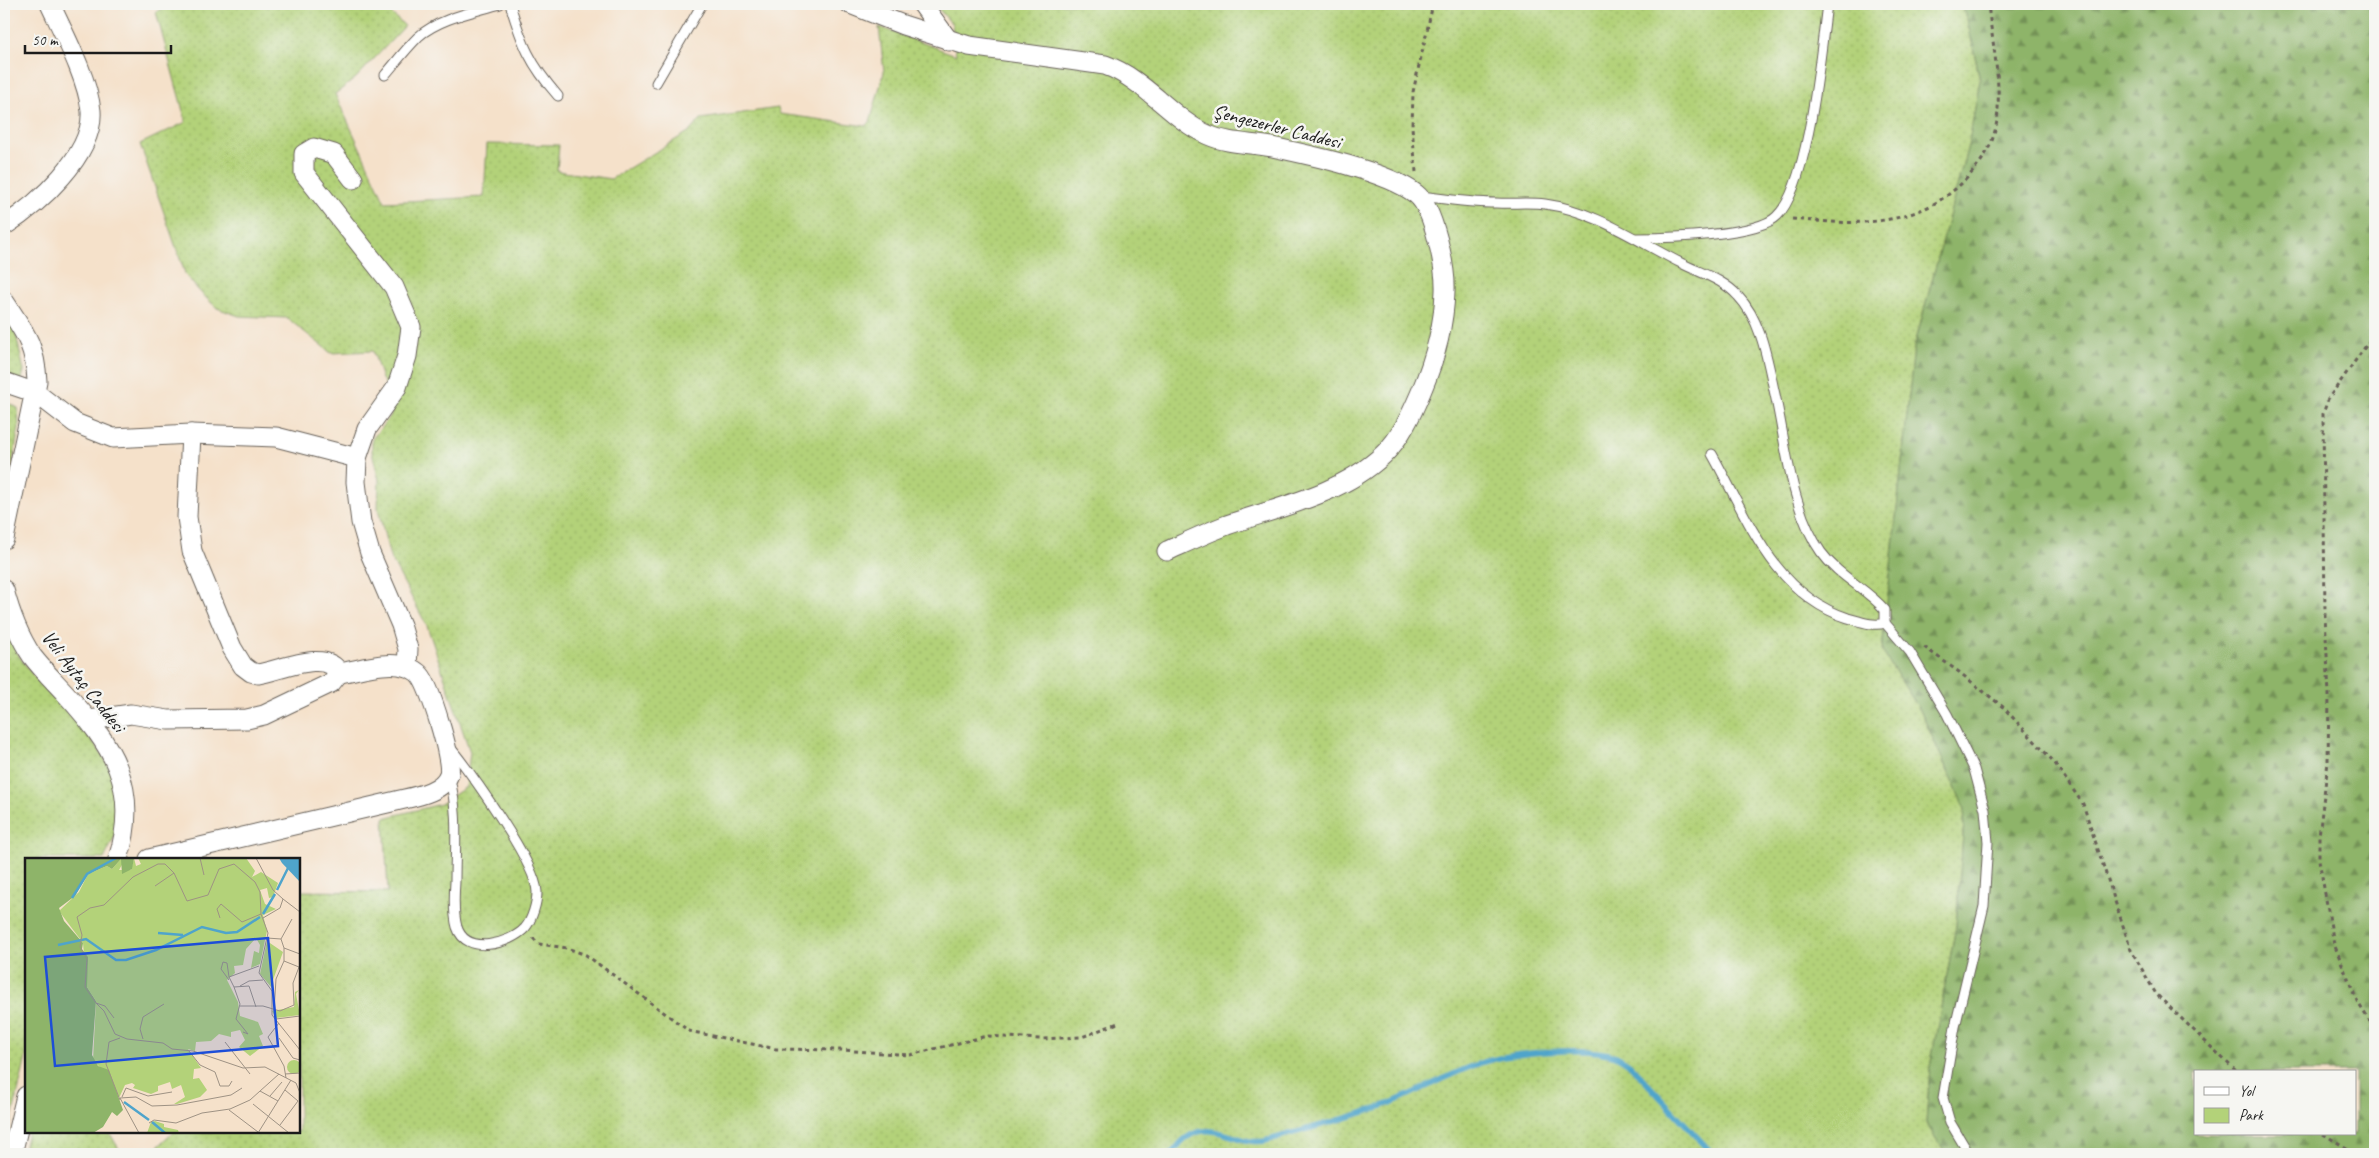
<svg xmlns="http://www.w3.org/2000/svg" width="2379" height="1158" viewBox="0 0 2379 1158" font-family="Caveat,sans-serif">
  <defs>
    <pattern id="green-dots" width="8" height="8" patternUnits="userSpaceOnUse" patternTransform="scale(1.25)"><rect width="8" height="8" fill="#b3d279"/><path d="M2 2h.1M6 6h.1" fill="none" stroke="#99b468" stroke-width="1.8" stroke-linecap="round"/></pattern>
    <pattern id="forest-firs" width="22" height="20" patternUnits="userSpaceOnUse" patternTransform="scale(1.25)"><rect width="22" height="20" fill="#8eb469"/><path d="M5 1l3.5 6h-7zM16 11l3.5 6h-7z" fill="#739256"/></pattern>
  </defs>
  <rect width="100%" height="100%" fill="#f6f6f2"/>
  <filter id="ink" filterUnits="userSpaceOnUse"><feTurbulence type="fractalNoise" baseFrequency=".02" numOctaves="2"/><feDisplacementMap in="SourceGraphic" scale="10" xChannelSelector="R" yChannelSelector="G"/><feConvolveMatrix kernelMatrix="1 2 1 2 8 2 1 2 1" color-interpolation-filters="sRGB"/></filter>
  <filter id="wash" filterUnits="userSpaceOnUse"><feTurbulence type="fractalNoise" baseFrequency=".0096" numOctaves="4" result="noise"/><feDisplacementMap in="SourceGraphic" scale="20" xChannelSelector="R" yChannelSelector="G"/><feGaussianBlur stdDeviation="1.12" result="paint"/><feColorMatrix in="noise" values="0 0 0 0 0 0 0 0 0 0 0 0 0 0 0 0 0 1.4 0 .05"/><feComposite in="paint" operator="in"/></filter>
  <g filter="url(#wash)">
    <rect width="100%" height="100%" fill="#f5e1ca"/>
    <g fill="url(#green-dots)" stroke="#68774a">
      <polygon points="169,4 381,4 405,26 356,78 335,94 385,202 484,197 487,144 559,145 557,171 611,179 690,131 701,119 778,108 780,114 866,126 870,122 884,72 879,27 956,55 952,24 934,4 1959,4 1966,14 1980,80 1969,142 1914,348 1882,651 1920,710 1965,809 1956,926 1930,1067 1926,1123 1946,1154 150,1154 174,1132 299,1132 299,891 388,892 384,818 441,804 466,787 470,752 427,626 390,557 378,509 379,480 372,452 372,439 391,415 393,395 382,379 373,351 331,353 287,318 239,316 217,308 201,293 186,276 140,144 186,122 156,12"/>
      <polygon points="4,314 15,330 24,371 21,382 4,381"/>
      <polygon points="8,403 18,408 19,428 4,508 4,409"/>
      <path d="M 4,621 C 23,699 125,730 119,820 C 118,833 109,848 104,859 L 26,859 L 26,1058 L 10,1126 L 4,1133 Z"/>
      <polygon points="28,1132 109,1132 122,1154 23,1154"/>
    </g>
    <path fill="url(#forest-firs)" stroke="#556842" fill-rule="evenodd" d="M 1959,4 L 2375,4 L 2375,1154 L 1946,1154 L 1926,1123 L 1930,1067 L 1956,926 L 1965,809 L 1920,710 L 1882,651 L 1914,348 L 1969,142 L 1980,80 L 1966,14 ZM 2195,1072 L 2355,1072 L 2355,1134 L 2195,1134 Z"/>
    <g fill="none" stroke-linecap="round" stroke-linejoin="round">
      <path stroke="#4fa4cb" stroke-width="5.5" d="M 1171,1154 C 1176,1149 1180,1142 1186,1138 C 1214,1117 1240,1149 1269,1140 C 1308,1128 1349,1119 1388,1104 C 1418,1092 1447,1075 1478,1064 C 1509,1053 1585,1045 1616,1056 C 1620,1058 1625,1061 1629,1064 L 1713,1154"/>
    </g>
  </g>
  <g filter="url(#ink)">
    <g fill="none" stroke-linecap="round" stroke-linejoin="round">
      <g stroke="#686159" stroke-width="11">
        <g id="lane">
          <path d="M 510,4 C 522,44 530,64 558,96"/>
          <path d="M 385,75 C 396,62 406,49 418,37 C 439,18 474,12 500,4"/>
          <polyline points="656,83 702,4"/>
          <path d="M 1421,196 C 1445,199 1471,203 1496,203 C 1512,204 1529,202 1545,204 C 1596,211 1638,242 1683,264 C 1701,273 1724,280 1738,296 C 1761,320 1767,358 1774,390 C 1786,441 1790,508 1821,552 C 1839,577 1866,588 1885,610 L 1885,623 C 1873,627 1859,621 1848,618 C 1773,594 1747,516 1712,454"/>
          <path d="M 1637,238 C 1665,238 1758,236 1777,216 C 1809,185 1821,50 1827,4"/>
          <polyline points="1885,623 1910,652 1947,714 1974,769 1985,810 1988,842 1984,906 1955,1027 1943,1098 1950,1122 1969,1154"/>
          <path d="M 449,776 C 459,811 455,846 455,882 C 454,896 453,913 457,927 C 466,956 510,944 525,928 C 532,920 537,903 537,892 C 536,863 470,772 450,747"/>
        </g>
      </g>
      <g stroke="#686159" stroke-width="21">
        <g id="street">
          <path d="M 850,4 L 903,25 L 969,46 L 1105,65 C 1145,79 1170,118 1208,135 C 1228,144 1251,143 1272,147 C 1310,155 1386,171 1416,194 C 1434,208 1446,269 1445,291 C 1444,327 1435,359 1421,392 C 1412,413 1401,438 1383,455 C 1342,494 1279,507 1227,525 C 1206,533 1187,542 1167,551"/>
          <polyline points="922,4 949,41"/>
          <polyline points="353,179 334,154 314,148 304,154 304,173 394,287 411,327 407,356 397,387 367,429 357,458 356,482 361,522 370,553 401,625 408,649 407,667"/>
          <path d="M 4,226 C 37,205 94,155 91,111 C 88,79 64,34 50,4"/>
          <path d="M 4,301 C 24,332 35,343 37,381 L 4,539"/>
          <polyline points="4,382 36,393 75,423 113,438 191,434 276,437 357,458"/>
          <path d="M 191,434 L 187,517 L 192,551 L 232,648 L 243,666 L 251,672 L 258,674 C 279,671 327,648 339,673"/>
          <path d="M 4,590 C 10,613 18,635 32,656 C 42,669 54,681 65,693 C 112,745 141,787 118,859"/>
          <polyline points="90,720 131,714 168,720 247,719 264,715 331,683 339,673"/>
          <path d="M 149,859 L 396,801 C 412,797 443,793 449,774 C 453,760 430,686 420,675 C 418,672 411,668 407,667 C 387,660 359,670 339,673"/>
          <polyline points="12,1154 26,1096"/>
        </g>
      </g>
      <g stroke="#686159" stroke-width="3" stroke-dasharray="4 4" stroke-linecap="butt">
        <polyline points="1416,172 1412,127 1413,92 1433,4"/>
        <path d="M 1792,219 C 1857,225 1918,229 1967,178 C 1982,162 1992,147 1996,126 C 2003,89 1992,41 1988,4"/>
        <polyline points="2375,333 2328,399 2323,414 2325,616 2329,695 2328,762 2319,836 2319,860 2334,944 2357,1001 2375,1030"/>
        <polyline points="1924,647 1959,672 2003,707 2054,762 2083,804 2131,950 2156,994 2237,1072"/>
        <polyline points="533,938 539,944 567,948 586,955 689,1031 776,1049 842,1050 910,1055 987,1036 1041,1039 1082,1037 1118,1023"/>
        <polyline points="2323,1134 2357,1154"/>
      </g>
      <use href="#lane" stroke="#fff" stroke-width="9"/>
      <use href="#street" stroke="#fff" stroke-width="19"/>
    </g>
  </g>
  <g text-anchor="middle" stroke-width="5" stroke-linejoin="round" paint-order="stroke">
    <g font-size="20" fill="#1c1c1c" stroke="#f6f6f2">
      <text transform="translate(1277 126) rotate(14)" y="7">Şengezerler Caddesi</text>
      <text transform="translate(84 681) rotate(52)" y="7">Veli Aytaç Caddesi</text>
    </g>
  </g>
  <g transform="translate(25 858)">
    <rect width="275" height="275" fill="#f5e1ca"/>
    <path d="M 109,0 L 111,8 L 116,6 L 113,0 L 221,0 L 230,13 L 227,19 L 236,14 L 253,25 L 248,39 L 244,40 L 242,30 L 235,32 L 240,46 L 251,51 L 238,57 L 242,73 L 235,106 L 226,110 L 229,93 L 234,95 L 235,87 L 231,80 L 221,91 L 218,107 L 209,108 L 210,115 L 202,122 L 213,144 L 215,158 L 233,164 L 238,176 L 234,178 L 238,188 L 225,198 L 214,189 L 220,182 L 215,172 L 206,174 L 206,179 L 194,176 L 186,183 L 171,184 L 170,193 L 163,191 L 176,210 L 169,211 L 168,221 L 174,220 L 182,232 L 175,239 L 152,246 L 149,246 L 160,239 L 156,227 L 147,231 L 145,224 L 133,228 L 133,233 L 126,236 L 108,230 L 110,227 L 107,225 L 100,227 L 94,240 L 77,211 L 68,203 L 71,143 L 62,129 L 58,85 L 34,53 L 54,34 L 63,16 L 82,8 L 87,11 L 96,1 L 99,3 L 94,12 L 106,12 ZM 242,83 L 258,94 L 248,122 L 249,141 L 247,130 L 235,116 ZM 274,132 L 271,136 L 275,157 L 251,160 L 247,153 L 269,149 L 270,134 ZM262 209a7 7 0 1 1 14 0a7 7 0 1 1-14 0ZM 130,263 L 139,266 L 139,269 L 153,272 L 154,275 L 122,275 L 126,264 Z" fill="#b3d279"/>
    <path d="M 0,0 L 109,0 L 107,11 L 97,16 L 96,1 L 87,11 L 82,8 L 63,16 L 50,38 L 34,50 L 39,63 L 58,85 L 57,91 L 63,99 L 62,129 L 71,143 L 67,197 L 73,208 L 84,212 L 98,252 L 92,258 L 87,254 L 78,269 L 68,275 L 0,275 Z" fill="#8eb469"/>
    <path d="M 254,0 L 275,0 L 275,24 L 257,5 Z" fill="#4fa4cb"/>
    <path fill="none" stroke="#4fa4cb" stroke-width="2.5" d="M 252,32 L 263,10M 47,40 L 62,16 L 91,0M 238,56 L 250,36M 133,75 L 158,77M 33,87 L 61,81 L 91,102 L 101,102 L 131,92 L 177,69 L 201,75 L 212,74 L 235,59M 99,244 L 124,262M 127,264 L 140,275"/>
    <path fill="none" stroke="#9e9284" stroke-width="1" d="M 175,0 L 179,17M 231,0 L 248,32 L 258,41 L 255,50 L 238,60M 130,28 L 149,15M 258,41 L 275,54M 195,60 L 192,51 L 196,46 L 217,64 L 236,56M 242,80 L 256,81 L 259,90 L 275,96M 256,81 L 267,61M 204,119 L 202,105 L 198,104 L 196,111 L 204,122M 215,128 L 224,123 L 238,122M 209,129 L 215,146 L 211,161 L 223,176 L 218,174M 71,145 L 60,129 L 62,101 L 55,89 L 57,77 L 52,59 L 65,50 L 79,47 L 108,19 L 133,6 L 140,6 L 149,15 L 162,43 L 183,37 L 194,11 L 209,6 L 230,24 L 235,34 L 236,56 L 243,75 L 234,115 L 247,133 L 247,157 L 275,192M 215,148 L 238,148 L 255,153 L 269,147 L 268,125 L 274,109 L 259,103 L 259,90M 231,149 L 224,128 L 209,129 L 204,119 L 234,108M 249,153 L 251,121 L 259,103M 89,160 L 80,148 L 71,145 L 79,153 L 90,176 L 102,181 L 138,185 L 147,191 L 168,193 L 218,210 L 240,209 L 271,225 L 275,235M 251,161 L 275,158M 254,165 L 243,179 L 259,208 L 261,220M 254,180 L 268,200 L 275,202M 118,181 L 115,171 L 118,159 L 139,146M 200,184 L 225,216M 164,193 L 175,207 L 190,214 L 195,228 L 204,228 L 207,223M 260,216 L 275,215M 260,232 L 273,243M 235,233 L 253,243M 245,238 L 257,224M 97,239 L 101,230 L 123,238 L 147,234M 95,242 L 81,206 L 84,184 L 95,180M 228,246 L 264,275M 204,252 L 233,274M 124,265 L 129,262 L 151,265 L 177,255 L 205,251 L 225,242 L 254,216M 255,267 L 273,243M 114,275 L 95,240 L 111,239 L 127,248 L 152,247 L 206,237 L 217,230M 233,275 L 266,222"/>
    <path fill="#1d4ed8" fill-opacity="0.15" stroke="#1d4ed8" stroke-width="2.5" d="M 243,80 L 253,188 L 30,208 L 20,99 Z"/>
    <rect width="275" height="275" fill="none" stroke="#1c1c1c" stroke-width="2.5"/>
  </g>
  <rect width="2379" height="1158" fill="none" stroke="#f6f6f2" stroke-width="20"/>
  <rect x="2194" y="1070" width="162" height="65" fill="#f6f6f2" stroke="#9f9f9c"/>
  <rect x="2204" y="1087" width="25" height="8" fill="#ffffff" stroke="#9f9f9c"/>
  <text x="2239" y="1096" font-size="15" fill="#1c1c1c">Yol</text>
  <rect x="2204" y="1108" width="25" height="15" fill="#b3d279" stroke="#9f9f9c"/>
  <text x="2239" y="1120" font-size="15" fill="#1c1c1c">Park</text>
  <path d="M25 45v8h146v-8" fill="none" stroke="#1c1c1c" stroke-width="2.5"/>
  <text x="32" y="45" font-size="15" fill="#1c1c1c" stroke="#f6f6f2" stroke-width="4" paint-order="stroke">50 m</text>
</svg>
